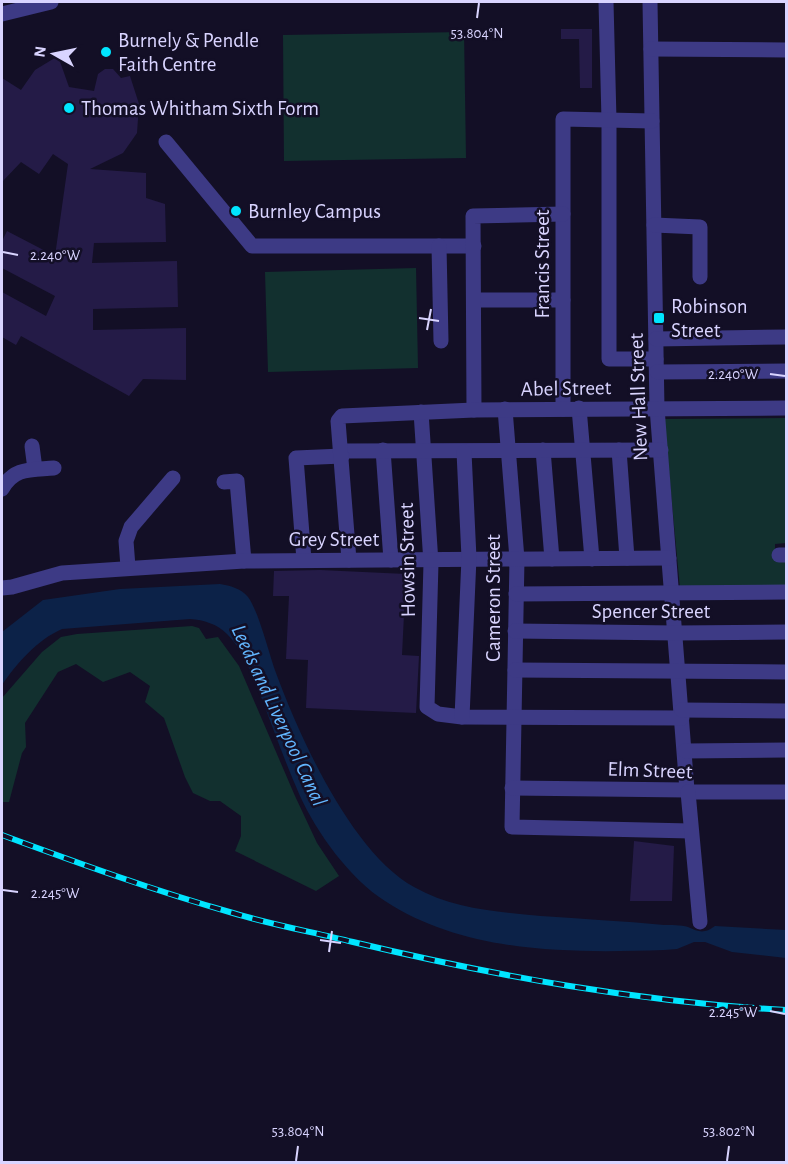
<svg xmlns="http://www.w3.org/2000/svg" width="788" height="1164" viewBox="0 0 788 1164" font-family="'Alegreya Sans',sans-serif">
  <rect width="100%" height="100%" fill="#130f26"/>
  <g fill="#12302f">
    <polygon points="464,32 466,158 284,161 283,35"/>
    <polygon points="416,268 418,368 268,372 265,272"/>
    <polygon points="786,418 786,543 775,544 775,559 786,559 786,587 680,588 664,419"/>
    <polygon points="192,626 199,628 206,639 218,637 239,666 295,796 317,843 339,876 316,891 235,851 241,836 241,816 220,801 210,801 193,793 185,777 164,718 145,702 150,686 130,672 103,682 76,664 58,672 25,723 26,747 22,753 9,802 2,802 2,698 42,652 61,637 77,634"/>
  </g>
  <path fill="#0c2248" d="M 220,584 C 230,586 241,588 248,597 C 259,612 269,654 276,673 C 300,738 352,853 414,887 C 453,909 498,912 541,916 C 582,919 623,921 664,925 C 671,925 681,925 688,927 C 699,932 704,934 715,926 L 786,930 L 786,958 L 732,952 L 705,942 L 694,942 L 677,949 L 664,950 C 571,953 466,954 385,901 C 350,879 317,833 300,796 C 285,762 273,728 260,694 C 251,673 243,650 227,634 C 217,624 204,620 190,619 L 62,629 C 37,640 17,663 2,685 L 2,632 L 43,600 L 120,589 Z"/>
  <g fill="#241b47">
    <polygon points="561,29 592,29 592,88 580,88 579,39 561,39"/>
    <polygon points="58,56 69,87 94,91 98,74 105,69 113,69 121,78 130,76 139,104 137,133 123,153 90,169 146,173 146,198 165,204 166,242 94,243 92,263 177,261 178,307 93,309 93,330 186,328 186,380 143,379 129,396 21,336 16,345 2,337 2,292 46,316 55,296 2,268 2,241 7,231 55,256 68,164 53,154 39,174 21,162 2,182 2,78 21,90 35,70"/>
    <polygon points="320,570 406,574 402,655 419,656 416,713 306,708 308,660 286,659 289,596 273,596 274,571"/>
    <polygon points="634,841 674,846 672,901 630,901"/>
  </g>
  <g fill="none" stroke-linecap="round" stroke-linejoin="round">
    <g stroke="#3d3a85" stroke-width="15">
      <polyline points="606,2 609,120 609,359 656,359"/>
      <polyline points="650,2 657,408 687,790"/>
      <polyline points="2,14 51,2"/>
      <polyline points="651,49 786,50"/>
      <polyline points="166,142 252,246 474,246"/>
      <polyline points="654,225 700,227 700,277"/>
      <polyline points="439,246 441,341"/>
      <polyline points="474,300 563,300"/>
      <polyline points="656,339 786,337"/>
      <polyline points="657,372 786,371"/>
      <polyline points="579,408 592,559"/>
      <polyline points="505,409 517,559 512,827 691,831"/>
      <polyline points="563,409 563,119 652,121"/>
      <polyline points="474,410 473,216 563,214"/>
      <polyline points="421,412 431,563 427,707 438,714 462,717 682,718"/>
      <polyline points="32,446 35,469"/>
      <polyline points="383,450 391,560"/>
      <polyline points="543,450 552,559"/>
      <polyline points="619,450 627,558"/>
      <polyline points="341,451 661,450"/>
      <polyline points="224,482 237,481 244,561"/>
      <path d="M 2,489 C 14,467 31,470 54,468"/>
      <polyline points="779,555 786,555"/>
      <polyline points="304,560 296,458 342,456"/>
      <polyline points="349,560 338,421 342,416 474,410 786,408"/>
      <polyline points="128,567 126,541 131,527 173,478"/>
      <polyline points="2,588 12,587 62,573 244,561 669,558"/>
      <polyline points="516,594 786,592"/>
      <polyline points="515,631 676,633 786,632"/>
      <polyline points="515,670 786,672"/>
      <polyline points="682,710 786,711"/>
      <polyline points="462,717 469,558 464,452"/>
      <polyline points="685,751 786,750"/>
      <polyline points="512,788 687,790 688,792 786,792"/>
      <polyline points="688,792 700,922"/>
    </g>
    <g stroke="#00e5ff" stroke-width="6">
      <path id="rail" d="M 2,835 C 78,863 155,891 233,913 C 273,925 313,932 353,942 C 496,976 639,1002 786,1010"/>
    </g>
    <use href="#rail" stroke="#130f26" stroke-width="4" stroke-dasharray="11" stroke-linecap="butt"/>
  </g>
  <path fill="none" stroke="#d9d4ff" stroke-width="2" d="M 477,18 L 479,3M 3,252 L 18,255M 419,318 L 439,321M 427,330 L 431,309M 770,374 L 785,376M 3,890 L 18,892M 320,940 L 341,943M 329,952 L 332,931M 770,1011 L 785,1014M 296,1161 L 298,1146M 727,1161 L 729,1146"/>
  <g fill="#00e5ff" stroke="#130f26" stroke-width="2">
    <circle cx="106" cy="52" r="6"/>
    <circle cx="69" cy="108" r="6"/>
    <circle cx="236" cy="211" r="6"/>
    <rect x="653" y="312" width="12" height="12" rx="3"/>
  </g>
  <g text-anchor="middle" stroke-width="5" stroke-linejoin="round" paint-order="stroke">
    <g font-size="21" fill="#d9d4ff" stroke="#130f26" text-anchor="start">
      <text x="118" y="47">Burnely &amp; Pendle<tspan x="118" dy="24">Faith Centre</tspan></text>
      <text x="81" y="115">Thomas Whitham Sixth Form</text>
      <text x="248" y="218">Burnley Campus</text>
      <text x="671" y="313">Robinson<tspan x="671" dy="24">Street</tspan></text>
    </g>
    <g font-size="21" fill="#d9d4ff" stroke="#130f26">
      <text transform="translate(542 264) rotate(-90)" y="7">Francis Street</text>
      <text transform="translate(566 388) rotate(-1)" y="7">Abel Street</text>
      <text transform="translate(638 397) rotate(-92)" y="7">New Hall Street</text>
      <text x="334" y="546">Grey Street</text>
      <text transform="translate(407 560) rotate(-91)" y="7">Howsin Street</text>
      <text transform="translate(493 598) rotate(-90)" y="7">Cameron Street</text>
      <text x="651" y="618">Spencer Street</text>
      <text transform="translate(650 770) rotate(2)" y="7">Elm Street</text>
    </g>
    <g font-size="22" font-style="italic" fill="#62b6ff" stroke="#130f26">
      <text transform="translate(280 715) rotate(65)" y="8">Leeds and Liverpool Canal</text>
    </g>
  </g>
  <g font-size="15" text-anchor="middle" fill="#d9d4ff" stroke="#130f26" stroke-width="5" stroke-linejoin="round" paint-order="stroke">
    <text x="477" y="38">53.804°N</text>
    <text x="55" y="260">2.240°W</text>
    <text x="733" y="379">2.240°W</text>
    <text x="55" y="898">2.245°W</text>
    <text x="733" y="1017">2.245°W</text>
    <text x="298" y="1136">53.804°N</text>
    <text x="729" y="1136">53.802°N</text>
  </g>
  <rect width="788" height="1164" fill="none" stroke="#d9d4ff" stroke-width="6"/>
  <g transform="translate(54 54) rotate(279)" stroke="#130f26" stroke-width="4.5" paint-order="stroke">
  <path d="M0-4.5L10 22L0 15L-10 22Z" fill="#d9d4ff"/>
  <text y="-9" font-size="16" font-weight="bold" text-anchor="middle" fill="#d9d4ff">N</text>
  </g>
</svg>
